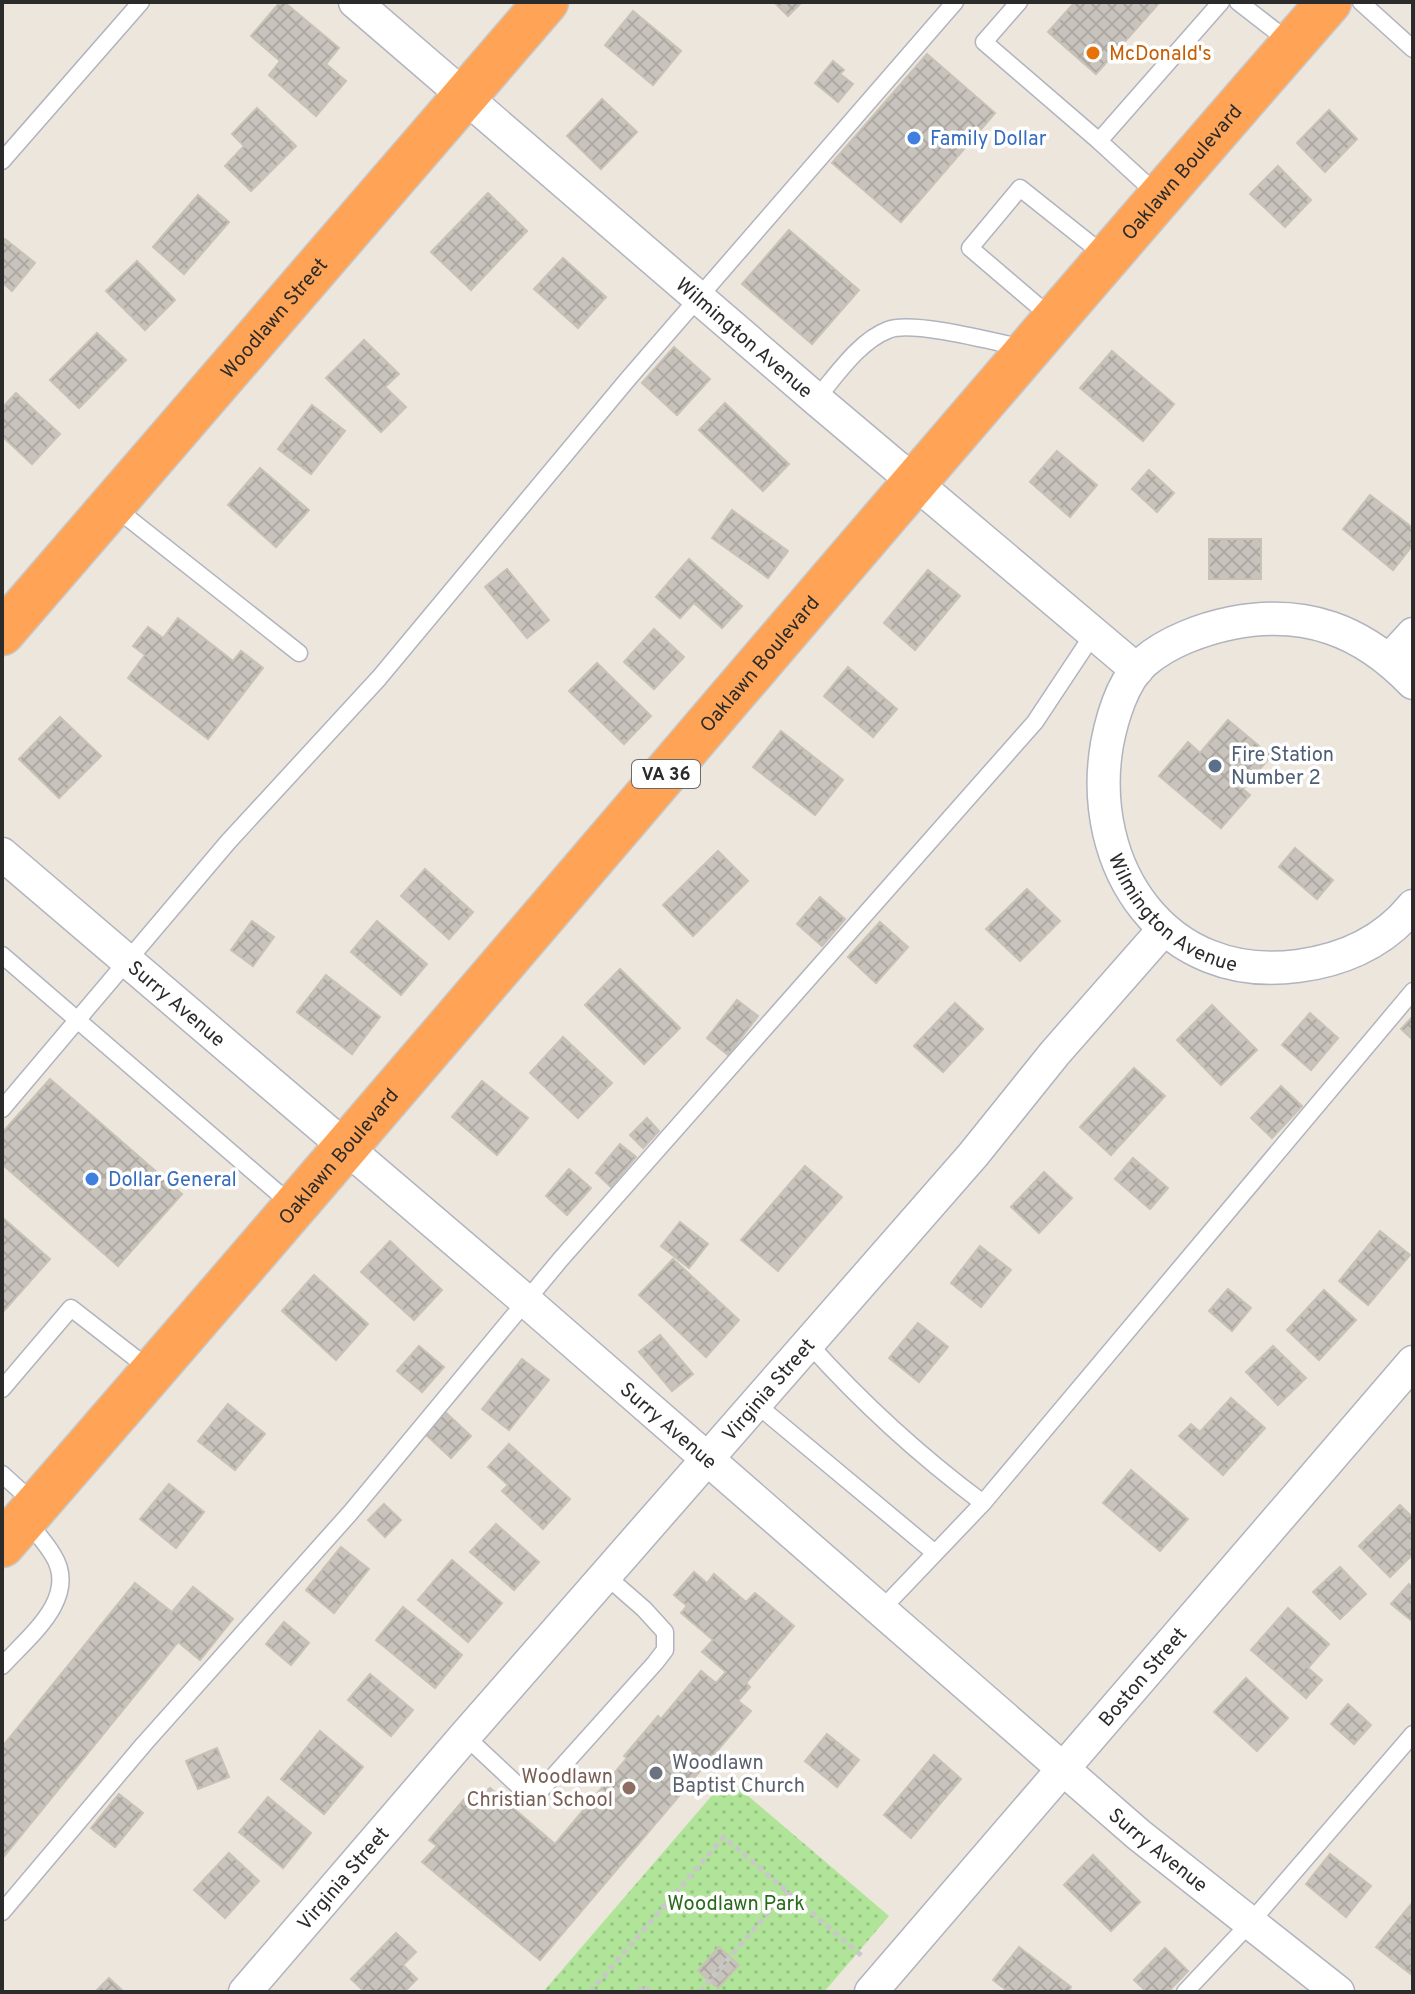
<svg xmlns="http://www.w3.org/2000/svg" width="1415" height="1994" viewBox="0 0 1415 1994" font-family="Overpass,sans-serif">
  <defs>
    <pattern id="grass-dots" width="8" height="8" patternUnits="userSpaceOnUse" patternTransform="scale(2)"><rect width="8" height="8" fill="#b0e498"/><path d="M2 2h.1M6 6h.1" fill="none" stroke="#98c483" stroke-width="1.8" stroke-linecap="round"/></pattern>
    <pattern id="building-cross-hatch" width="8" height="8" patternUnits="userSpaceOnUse" patternTransform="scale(2)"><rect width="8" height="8" fill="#c8c3bc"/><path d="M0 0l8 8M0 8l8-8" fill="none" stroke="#aca8a2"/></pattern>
  </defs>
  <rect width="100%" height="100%" fill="#ede6dd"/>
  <polygon fill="url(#grass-dots)" points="727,1778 889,1916 824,1992 543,1992"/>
  <g fill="url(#building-cross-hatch)" stroke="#c8c2b6" stroke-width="2">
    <polygon points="280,2 284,2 339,48 326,64 346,81 316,116 269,75 280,61 251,36"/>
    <polygon points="774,2 802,2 788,16"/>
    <polygon points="1075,2 1160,2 1096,74 1048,32"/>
    <polygon points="633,11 681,51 653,85 605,45"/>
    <polygon points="927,54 995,113 901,222 832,163"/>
    <polygon points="833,61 844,70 840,74 853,84 838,102 815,83"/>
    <polygon points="602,99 637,132 601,169 567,136"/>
    <polygon points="257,108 296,146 251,191 225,166 244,146 232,134"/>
    <polygon points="1329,110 1357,139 1325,172 1297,143"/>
    <polygon points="1278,166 1311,200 1285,227 1250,194"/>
    <polygon points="488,193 527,231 471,290 431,252"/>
    <polygon points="198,195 229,222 184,274 153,247"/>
    <polygon points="789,230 859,290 812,344 742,284"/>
    <polygon points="5,239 35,263 12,291 2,282 2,243"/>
    <polygon points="563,258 606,297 578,328 534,289"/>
    <polygon points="137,261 175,300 145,330 106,291"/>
    <polygon points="97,333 126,360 79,408 50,380"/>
    <polygon points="364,340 399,374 385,387 406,407 381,432 326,378"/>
    <polygon points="674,347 710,379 677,415 642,383"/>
    <polygon points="1112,351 1174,404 1143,441 1080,388"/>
    <polygon points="16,393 60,434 32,464 2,436 2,408"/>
    <polygon points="725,403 789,464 763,491 699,430"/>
    <polygon points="312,405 345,431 311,474 278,449"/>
    <polygon points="1057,451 1097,485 1070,517 1030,482"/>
    <polygon points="260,468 309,510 276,547 228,505"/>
    <polygon points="1149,470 1174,493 1157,512 1132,489"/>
    <polygon points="1370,495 1413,528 1413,545 1393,570 1343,529"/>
    <polygon points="732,510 788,551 768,578 712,538"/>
    <rect x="1209" y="539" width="52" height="40"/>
    <polygon points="689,559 742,606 722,628 694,603 680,618 656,597"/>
    <polygon points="507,569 549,620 527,638 485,587"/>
    <polygon points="928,570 960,596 915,650 884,623"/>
    <polygon points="178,618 233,661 241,651 263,668 208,739 128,678 145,655 133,646 148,627 163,638"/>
    <polygon points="654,629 684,657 654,689 624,662"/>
    <polygon points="597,663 651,716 624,744 569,691"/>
    <polygon points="848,667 897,709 873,737 824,696"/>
    <polygon points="60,717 101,756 59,798 19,759"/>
    <polygon points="1228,720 1271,756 1243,789 1250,795 1221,828 1159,776 1188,742 1200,753"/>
    <polygon points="781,731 843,780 815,815 753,767"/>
    <polygon points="1295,848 1333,880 1317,899 1279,867"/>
    <polygon points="718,851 748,881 693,936 663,905"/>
    <polygon points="425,869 473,912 449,939 401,896"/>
    <polygon points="1027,889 1060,921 1020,961 986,929"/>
    <polygon points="820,897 845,919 822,946 797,924"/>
    <polygon points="252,921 274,937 253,966 231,950"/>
    <polygon points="377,921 427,964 401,995 351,952"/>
    <polygon points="880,922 908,947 876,983 848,957"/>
    <polygon points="620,969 680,1028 644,1064 585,1005"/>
    <polygon points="326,975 380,1017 352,1054 297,1012"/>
    <polygon points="737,1000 758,1016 728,1055 707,1038"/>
    <polygon points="955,1003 983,1029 943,1072 914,1046"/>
    <polygon points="1212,1005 1257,1050 1221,1085 1177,1040"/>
    <polygon points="1310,1013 1338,1038 1311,1070 1282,1045"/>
    <polygon points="1413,1016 1413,1040 1401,1029"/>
    <polygon points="563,1037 612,1083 578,1118 530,1073"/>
    <polygon points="1134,1068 1165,1096 1111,1155 1080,1127"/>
    <polygon points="50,1079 182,1194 118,1266 2,1164 2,1133"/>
    <polygon points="482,1081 528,1118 497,1155 452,1117"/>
    <polygon points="1281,1086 1302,1106 1272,1138 1251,1118"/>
    <polygon points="647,1118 659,1131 643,1148 630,1135"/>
    <polygon points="620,1144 636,1157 611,1187 596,1173"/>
    <polygon points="1133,1158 1168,1188 1150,1209 1115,1179"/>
    <polygon points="805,1166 842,1197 778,1271 741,1240"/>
    <polygon points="569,1169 591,1188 567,1215 546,1196"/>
    <polygon points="1044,1172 1072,1198 1039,1233 1011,1207"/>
    <polygon points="2,1217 50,1259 2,1313"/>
    <polygon points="680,1222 708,1244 689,1268 661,1246"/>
    <polygon points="1380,1231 1410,1255 1368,1305 1339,1281"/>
    <polygon points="390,1241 442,1290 414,1320 361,1272"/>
    <polygon points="980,1246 1011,1270 981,1307 951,1283"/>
    <polygon points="673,1259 739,1320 706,1357 639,1295"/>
    <polygon points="314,1275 368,1324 336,1360 282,1311"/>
    <polygon points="1228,1289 1251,1308 1232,1331 1209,1311"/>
    <polygon points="1324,1290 1356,1320 1319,1360 1287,1330"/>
    <polygon points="918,1323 948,1347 919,1382 889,1358"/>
    <polygon points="660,1335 693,1374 672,1391 639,1352"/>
    <polygon points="419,1346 444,1367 422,1392 397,1371"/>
    <polygon points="1273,1346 1306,1378 1278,1405 1246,1372"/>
    <polygon points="522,1359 549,1380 509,1430 482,1409"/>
    <polygon points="1231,1398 1265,1428 1223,1475 1179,1436 1191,1424 1200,1432"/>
    <polygon points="228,1404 265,1434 235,1470 198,1441"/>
    <polygon points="443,1410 471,1436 451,1458 423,1432"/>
    <polygon points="509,1444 570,1499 543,1529 502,1491 508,1485 488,1467"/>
    <polygon points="1131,1470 1188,1519 1160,1551 1103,1503"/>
    <polygon points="169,1484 204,1512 176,1548 140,1519"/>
    <polygon points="384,1504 401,1520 385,1537 368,1520"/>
    <polygon points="1400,1505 1413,1518 1413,1554 1390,1577 1359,1546"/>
    <polygon points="496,1524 539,1562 514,1590 470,1552"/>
    <polygon points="341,1547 369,1569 334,1613 306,1590"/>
    <polygon points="452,1560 502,1603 468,1642 418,1600"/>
    <polygon points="1340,1567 1366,1594 1340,1619 1313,1592"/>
    <polygon points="694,1572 707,1583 714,1574 746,1602 755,1593 794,1626 746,1683 750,1687 738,1701 751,1711 540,1960 422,1862 437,1846 429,1840 467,1796 476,1804 490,1788 555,1844 627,1758 624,1756 658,1716 661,1719 701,1671 716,1683 726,1672 702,1652 713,1640 681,1613 687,1606 674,1595"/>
    <polygon points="135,1583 172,1612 193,1587 233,1619 200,1660 178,1642 2,1859 2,1747"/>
    <polygon points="1409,1584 1413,1588 1413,1622 1391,1604"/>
    <polygon points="403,1607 462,1655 435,1688 376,1640"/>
    <polygon points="1288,1608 1329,1644 1308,1668 1322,1680 1306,1698 1251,1650"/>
    <polygon points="284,1622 309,1643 291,1665 266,1644"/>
    <polygon points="370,1674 413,1710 391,1736 348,1700"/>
    <polygon points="1246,1678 1288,1718 1257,1751 1214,1712"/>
    <polygon points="1348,1704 1371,1725 1354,1744 1331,1724"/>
    <polygon points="320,1731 363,1767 324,1814 281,1779"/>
    <polygon points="827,1734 859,1760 837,1787 805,1761"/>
    <polygon points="217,1748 229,1777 198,1789 186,1761"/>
    <polygon points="934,1755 961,1779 911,1838 884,1815"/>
    <polygon points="119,1794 143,1813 115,1847 91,1828"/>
    <polygon points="268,1797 311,1833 283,1868 239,1832"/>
    <polygon points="229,1853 259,1881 225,1918 194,1890"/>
    <polygon points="1330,1854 1371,1886 1346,1917 1306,1884"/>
    <polygon points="1093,1855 1140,1902 1111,1931 1064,1885"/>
    <polygon points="1412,1903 1413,1903 1413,1976 1376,1947"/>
    <polygon points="396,1933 416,1952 403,1965 417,1979 404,1992 365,1992 351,1979"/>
    <polygon points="719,1947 739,1965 718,1988 698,1971"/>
    <polygon points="1019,1947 1071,1987 1068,1992 1009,1992 993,1980"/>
    <polygon points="1165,1948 1188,1971 1168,1992 1147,1992 1134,1980"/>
    <polygon points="109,1978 124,1992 95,1992"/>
  </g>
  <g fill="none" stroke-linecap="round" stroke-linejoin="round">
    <g stroke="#b1b3bf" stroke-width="19">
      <g id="lane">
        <polyline points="1019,2 984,42 1099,141 1221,2"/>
        <polyline points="1238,2 1291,43"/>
        <polyline points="1361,2 1413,49"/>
        <polyline points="1099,141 1160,197"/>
        <polyline points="2,161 141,2"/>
        <polyline points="1052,318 970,248 1020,188 1108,258"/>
        <path d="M 816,399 C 836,376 859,341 888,330 C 912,320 995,342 1023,348"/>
        <polyline points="113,506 299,653"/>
        <polyline points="2,955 292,1205"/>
        <polyline points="2,1109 228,842 379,678 628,379 955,2"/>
        <path d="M 809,1344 C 861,1402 920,1456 983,1503"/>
        <polyline points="2,1389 71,1308 152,1371"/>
        <polyline points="756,1404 935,1553"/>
        <polyline points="2,1474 36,1505"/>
        <polyline points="880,1611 983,1503 1413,991"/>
        <path d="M 2,1666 C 28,1637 80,1598 53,1555 C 46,1543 35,1531 26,1520"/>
        <polyline points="465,1736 525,1792 542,1789 655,1663 665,1650 665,1632 644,1609 605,1575"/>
        <polyline points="2,1912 144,1744 351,1512 560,1260 1035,722 1094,633"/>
        <polyline points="1185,1992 1250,1923 1413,1734"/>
      </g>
    </g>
    <g stroke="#b1b3bf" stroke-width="35">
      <g id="street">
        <path id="s1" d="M 355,2 L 816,399 L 1137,670"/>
        <polyline points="1390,659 1413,634"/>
        <path id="s2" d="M 1413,683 C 1362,630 1305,609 1232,623 C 1202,629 1167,642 1144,662 C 1123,680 1112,718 1107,744 C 1086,867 1165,984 1298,966 C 1343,960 1384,942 1413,906"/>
        <path id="s3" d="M 2,854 L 526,1301 L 1139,1835 L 1338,1992"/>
        <path id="s4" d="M 245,1992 L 465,1736 L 973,1155 L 1055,1053 L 1164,929"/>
        <path id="s5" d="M 871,1992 L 1413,1362"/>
      </g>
    </g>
    <g stroke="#c8c8c8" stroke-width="47">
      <g id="highway">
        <path id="s6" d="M 2,633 L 546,2"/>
        <path id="s7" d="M 2,1545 C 448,1034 883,513 1329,2"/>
      </g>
    </g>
    <g stroke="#c8c8c8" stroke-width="5" stroke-dasharray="6 4" stroke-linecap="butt">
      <polyline points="590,1992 724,1837 862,1956"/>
      <polyline points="638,1992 643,1986 650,1992"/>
      <polyline points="700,1992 787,1891"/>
    </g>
    <use href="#lane" stroke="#fff" stroke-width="16"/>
    <use href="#street" stroke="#fff" stroke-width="32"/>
    <use href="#highway" stroke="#ffa456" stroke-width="44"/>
  </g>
  <circle fill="#e8710a" stroke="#fff" stroke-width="3" cx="1093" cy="53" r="8"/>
  <g fill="#3f7fe0" stroke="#fff" stroke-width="3">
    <circle cx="914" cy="138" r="8"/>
    <circle cx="92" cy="1179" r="8"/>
  </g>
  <circle fill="#5c6f8a" stroke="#fff" stroke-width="3" cx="1215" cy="766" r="8"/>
  <circle fill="#6b7280" stroke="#fff" stroke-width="3" cx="656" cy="1773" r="8"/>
  <circle fill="#8d6e63" stroke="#fff" stroke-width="3" cx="629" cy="1788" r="8"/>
  <g text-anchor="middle" stroke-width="7" stroke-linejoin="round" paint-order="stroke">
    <rect fill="#fff" stroke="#6b6b6b" stroke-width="2" x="632" y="760" width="68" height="28" rx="6"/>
    <g font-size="18" font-weight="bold" fill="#2b2b2b">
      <text x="666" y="780">VA 36</text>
    </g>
    <g font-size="20" fill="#c56008" stroke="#fff" text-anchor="start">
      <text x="1109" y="60">McDonald's</text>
    </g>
    <g font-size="20" fill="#366cbe" stroke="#fff" text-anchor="start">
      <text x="930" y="145">Family Dollar</text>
      <text x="108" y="1186">Dollar General</text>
    </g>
    <g font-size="20" fill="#2b2b2b" stroke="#fff">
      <text dy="7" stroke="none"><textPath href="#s7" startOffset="1810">Oaklawn Boulevard</textPath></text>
      <text dy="7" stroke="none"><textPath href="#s6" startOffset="416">Woodlawn Street</textPath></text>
      <text dy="7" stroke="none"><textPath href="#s1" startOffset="514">Wilmington Avenue</textPath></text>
      <text dy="7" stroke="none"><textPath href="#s7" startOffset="1162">Oaklawn Boulevard</textPath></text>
      <text dy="7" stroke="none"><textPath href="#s2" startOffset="586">Wilmington Avenue</textPath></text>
      <text dy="7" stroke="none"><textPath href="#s3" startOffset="230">Surry Avenue</textPath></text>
      <text dy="7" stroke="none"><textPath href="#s7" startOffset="514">Oaklawn Boulevard</textPath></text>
      <text dy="7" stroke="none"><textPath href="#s4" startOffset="798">Virginia Street</textPath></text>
      <text dy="7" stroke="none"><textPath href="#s3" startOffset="878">Surry Avenue</textPath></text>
      <text dy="7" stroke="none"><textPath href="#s5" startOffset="416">Boston Street</textPath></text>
      <text dy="7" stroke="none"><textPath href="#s3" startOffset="1526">Surry Avenue</textPath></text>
      <text dy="7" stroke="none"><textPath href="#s4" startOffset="150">Virginia Street</textPath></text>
    </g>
    <g font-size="20" fill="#4e5e75" stroke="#fff" text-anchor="start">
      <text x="1231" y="761">Fire Station<tspan x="1231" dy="23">Number 2</tspan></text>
    </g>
    <g font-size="20" fill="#5b616d" stroke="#fff" text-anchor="start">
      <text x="672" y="1769">Woodlawn<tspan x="672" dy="23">Baptist Church</tspan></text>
    </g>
    <g font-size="20" fill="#785e54" stroke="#fff" text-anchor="end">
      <text x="613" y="1783">Woodlawn<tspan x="613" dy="23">Christian School</tspan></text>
    </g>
    <g font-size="20" fill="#276a19" stroke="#fff">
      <text x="736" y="1910">Woodlawn Park</text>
    </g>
  </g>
  <rect width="1415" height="1994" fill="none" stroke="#2b2b2b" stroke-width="8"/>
</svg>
